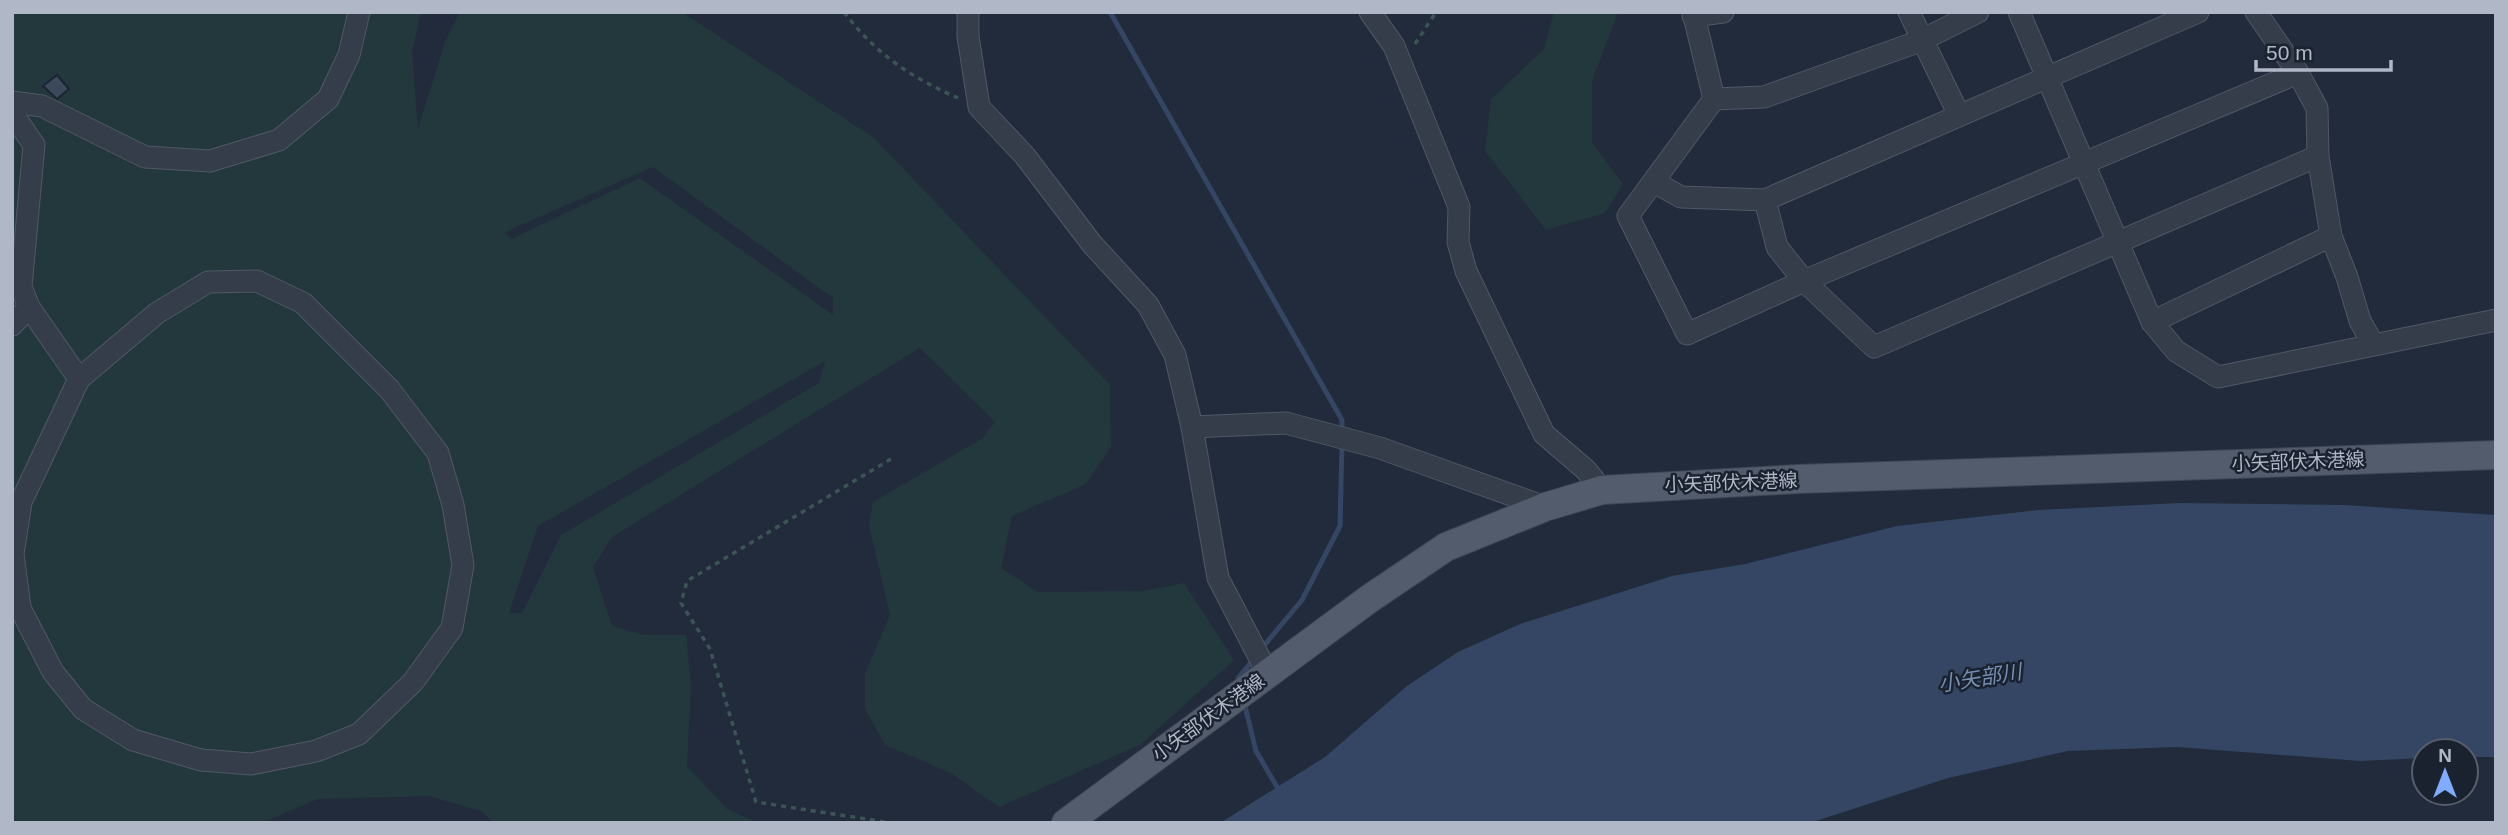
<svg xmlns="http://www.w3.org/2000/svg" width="2508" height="835" viewBox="0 0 2508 835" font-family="Helvetica,'Noto Sans JP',sans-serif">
  <rect width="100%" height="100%" fill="#212b3b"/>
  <g fill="#23383c" fill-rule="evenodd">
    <path d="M 12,12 L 421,12 L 412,52 L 418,129 L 445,42 L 460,12 L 682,12 L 874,138 L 1110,385 L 1111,447 L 1086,484 L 1012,516 L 1001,568 L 1038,592 L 1143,591 L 1184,583 L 1234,660 L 1140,745 L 999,807 L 951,773 L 885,745 L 865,709 L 865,674 L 890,615 L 869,525 L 873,502 L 983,438 L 995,422 L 920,348 L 612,537 L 593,567 L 612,626 L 643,635 L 686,635 L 691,685 L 687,766 L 727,809 L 759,823 L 494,823 L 481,811 L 429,796 L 318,799 L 261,823 L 12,823 ZM 653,167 L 833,298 L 833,315 L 640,178 L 511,239 L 505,232 ZM 825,361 L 819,383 L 561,535 L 522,613 L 509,613 L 538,526 Z"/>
    <polygon points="1554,12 1618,12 1592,81 1592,143 1623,184 1605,213 1546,230 1485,151 1491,99 1544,49"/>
  </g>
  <polygon fill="#344663" points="2180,503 2344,505 2496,515 2496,757 2466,757 2466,751 2424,751 2424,758 2360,761 2177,747 2068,751 1948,778 1810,823 1220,823 1325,757 1407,686 1458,652 1520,624 1672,576 1745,564 1897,526 2038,510"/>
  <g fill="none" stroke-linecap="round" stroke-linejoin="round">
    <g stroke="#344663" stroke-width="5">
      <polyline points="1110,12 1342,420 1342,434"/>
      <polyline points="1262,648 1302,600 1340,526 1342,444"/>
      <polyline points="1240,685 1238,678 1254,659"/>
      <polyline points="1244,702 1256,751 1280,792"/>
    </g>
  </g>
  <polygon fill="#3c495b" stroke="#1c2432" stroke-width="2" points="57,75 69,89 57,99 43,86"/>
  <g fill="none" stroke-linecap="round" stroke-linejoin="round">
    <g stroke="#505866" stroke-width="23">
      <g id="minor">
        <polyline points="968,12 968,36 979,107 1025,156 1092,244 1148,305 1175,355 1192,427 1218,578 1268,674"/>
        <polyline points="1370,12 1394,46 1459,207 1458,242 1466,271 1544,434 1586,470 1602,490"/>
        <polyline points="1693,12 1714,99 1628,216 1687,334 1804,281 1777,247 1765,200"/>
        <polyline points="1909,12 1959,115"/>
        <polyline points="2019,12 2152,322 2176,351 2218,377 2496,320"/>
        <polyline points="2256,12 2298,73 2317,108 2318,156 2331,236 2347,277 2360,321 2373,344"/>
        <polyline points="1693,16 1723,12"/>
        <polyline points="2298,73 1804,281 1874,347 2318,156"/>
        <polyline points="1714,99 1764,97 1920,41 1978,12"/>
        <polyline points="12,102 42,106 145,157 210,161 279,140 328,99 349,55 359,12"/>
        <polyline points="12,113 34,145 21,287 29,307 79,379"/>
        <polyline points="1654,182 1681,197 1765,200 2198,12"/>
        <polygon points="257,281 303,303 389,389 438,453 453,505 463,565 452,628 413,682 359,734 316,751 251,764 201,760 133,740 83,709 53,672 20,608 13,554 21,502 79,379 157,313 208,282"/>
        <polyline points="2152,322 2331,236"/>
        <polyline points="12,325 29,307"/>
        <polyline points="1192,427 1286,423 1380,448 1545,507"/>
      </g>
    </g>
    <g stroke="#3e4654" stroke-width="30">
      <polyline id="major" points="1066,823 1369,599 1446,547 1545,507 1602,490 1798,479 2496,455"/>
    </g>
    <g stroke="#3d5456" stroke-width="3.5" stroke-dasharray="5 5" stroke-linecap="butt">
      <path d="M 844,12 C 876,54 910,77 958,98"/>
      <polyline points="1415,44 1436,12"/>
      <polyline points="891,459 687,581 681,603 710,649 756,802 892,823"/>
    </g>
    <use href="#minor" stroke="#353d4b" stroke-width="21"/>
    <use href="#major" stroke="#525c6c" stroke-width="28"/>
  </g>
  <g text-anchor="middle" stroke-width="5" stroke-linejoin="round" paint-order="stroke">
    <g font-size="19" fill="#b0b8c7" stroke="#1a2230">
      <text transform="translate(2298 461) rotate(-2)" y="7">小矢部伏木港線</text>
      <text transform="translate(1731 482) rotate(-2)" y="7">小矢部伏木港線</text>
      <text transform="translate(1208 717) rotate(-36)" y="7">小矢部伏木港線</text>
    </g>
    <g font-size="21" font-style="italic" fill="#768eb1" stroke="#1a2230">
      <text transform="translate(1980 678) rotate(-9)" y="7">小矢部川</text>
    </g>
  </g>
  <rect width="2508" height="835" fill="none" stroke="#b0b8c7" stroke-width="28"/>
  <g transform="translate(2445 772)"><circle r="33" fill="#1a2230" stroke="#565e6c" stroke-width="2"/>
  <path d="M0-5L12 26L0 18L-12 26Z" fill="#7facfc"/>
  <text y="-10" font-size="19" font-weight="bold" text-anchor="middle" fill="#b0b8c7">N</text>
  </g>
  <path d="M2256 60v10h135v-10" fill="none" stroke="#b0b8c7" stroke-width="3.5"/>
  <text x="2266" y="60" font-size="21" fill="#b0b8c7" stroke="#1a2230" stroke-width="5" paint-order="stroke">50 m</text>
</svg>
